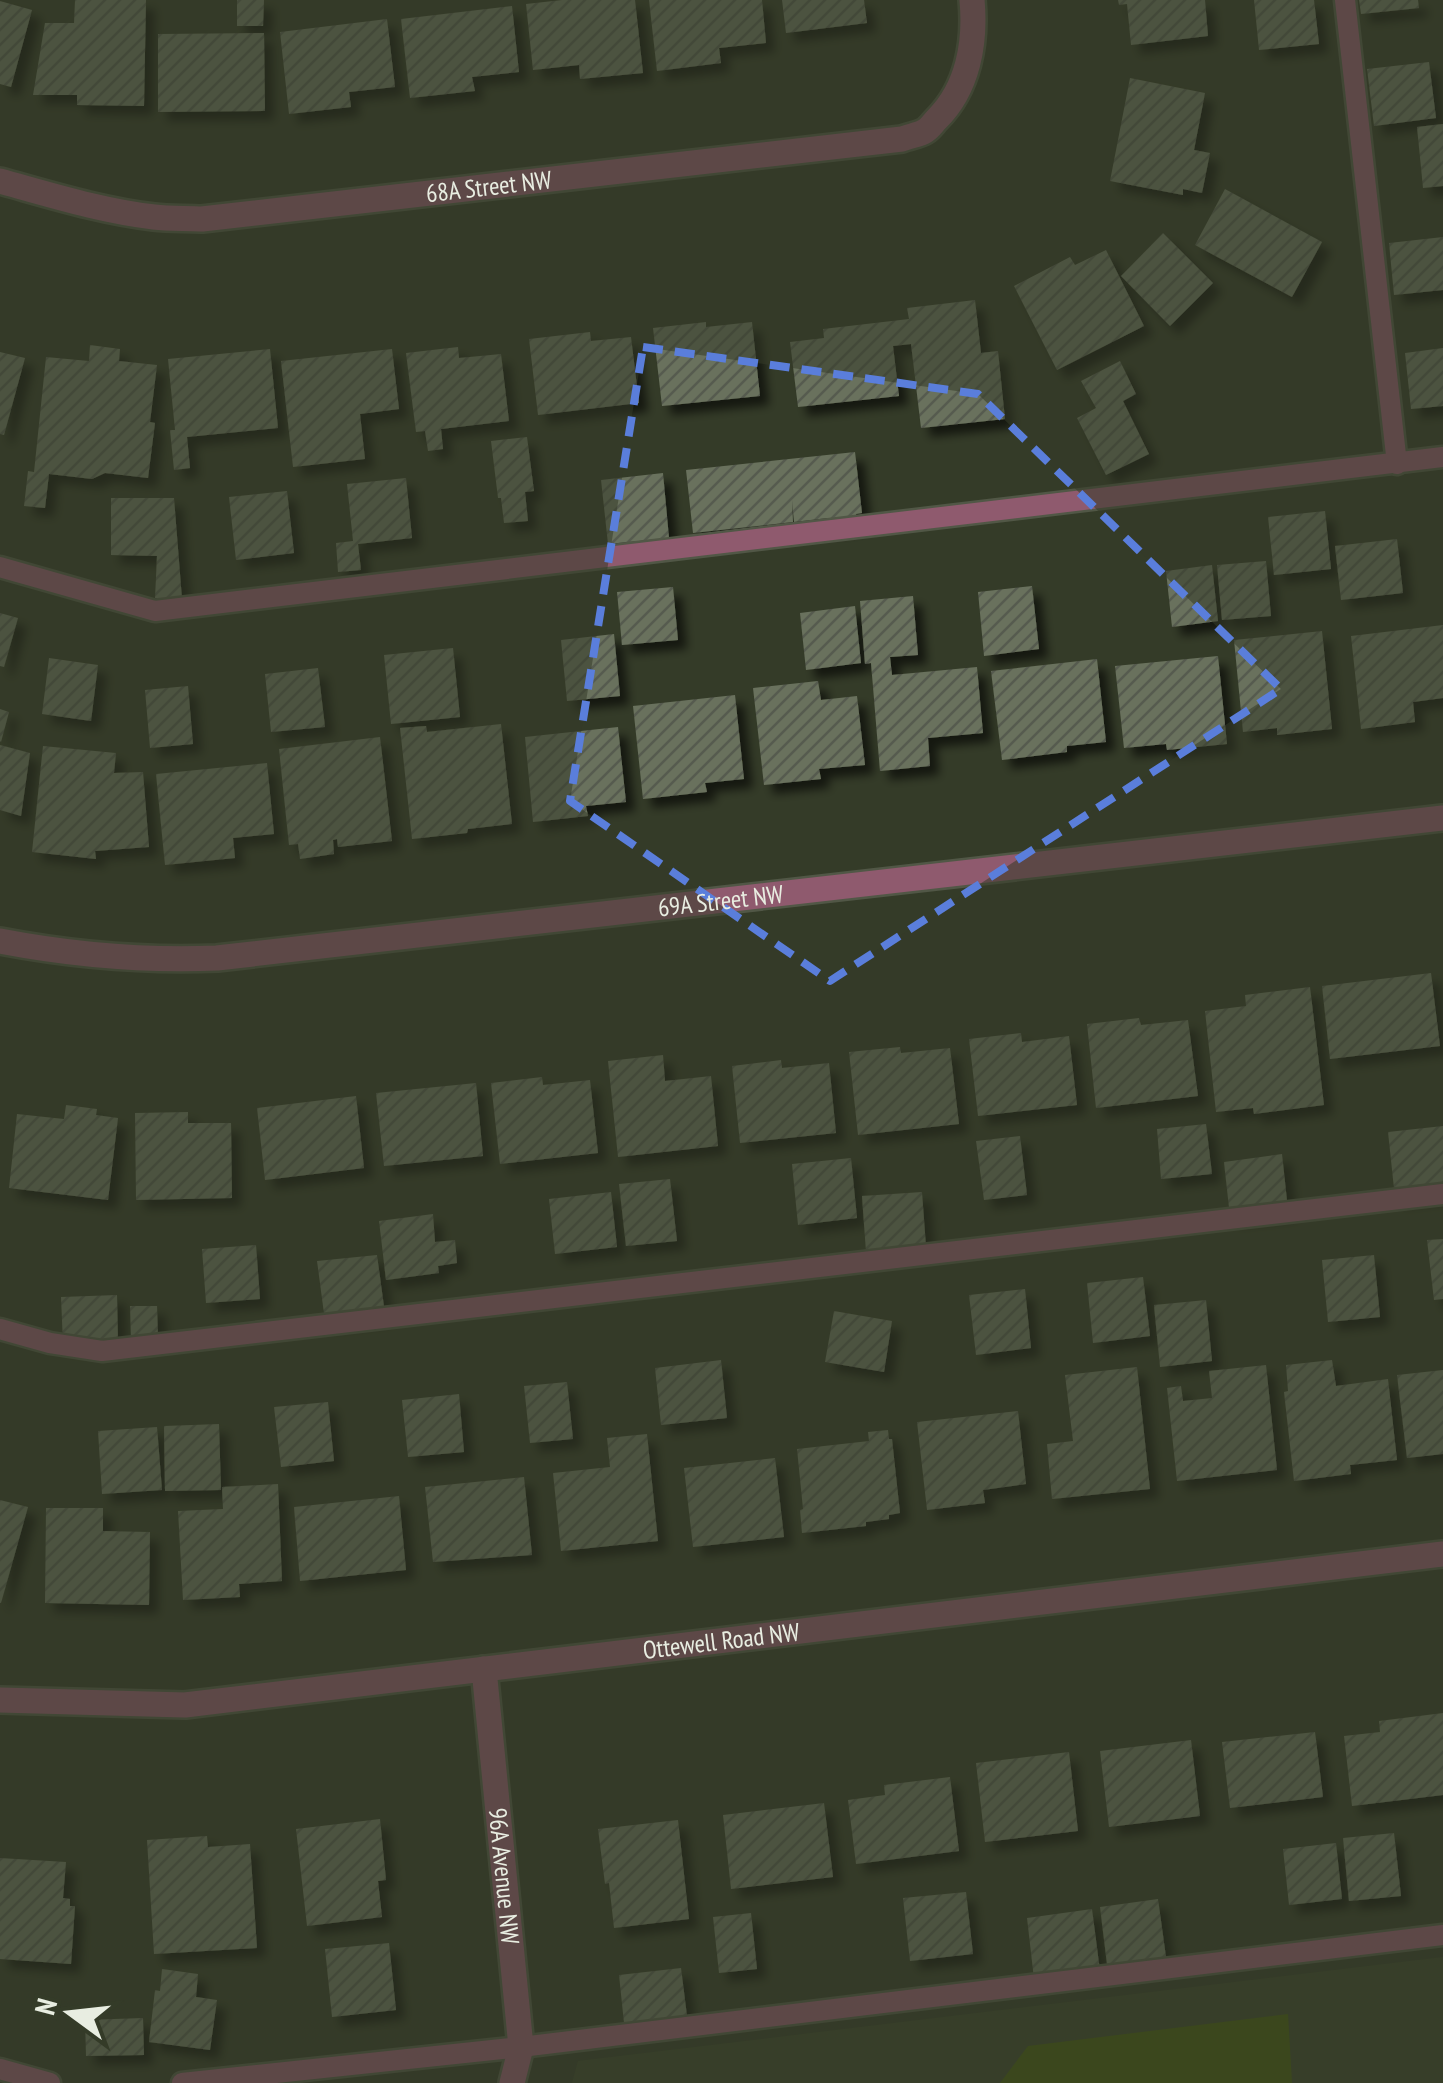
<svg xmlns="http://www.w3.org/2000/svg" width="1443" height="2083" viewBox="0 0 1443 2083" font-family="'PT Sans Narrow',sans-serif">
  <defs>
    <pattern id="building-hatch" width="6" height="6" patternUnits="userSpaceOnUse" patternTransform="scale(2.5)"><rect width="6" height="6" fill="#69715d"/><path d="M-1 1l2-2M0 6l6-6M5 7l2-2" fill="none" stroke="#565a4f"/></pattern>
    <filter id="shadow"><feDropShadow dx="9" dy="9" stdDeviation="5" flood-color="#0009"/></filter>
  </defs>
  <rect width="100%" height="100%" fill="#343b28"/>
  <polygon fill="#3b442b" points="1443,1957 1443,2083 572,2083 578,2061"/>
  <polygon fill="#435810" points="1288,2014 1292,2083 1000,2083 1028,2046"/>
  <g fill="url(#building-hatch)" filter="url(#shadow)">
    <polygon points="75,0 146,0 144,106 77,105 77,95 33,95 45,23 74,23"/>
    <polygon points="237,0 264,0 263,26 237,26"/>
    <polygon points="562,0 635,0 643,73 580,79 579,65 533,70 526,4"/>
    <polygon points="649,0 762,0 766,43 719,48 721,63 657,71"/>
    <polygon points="782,0 864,0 867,23 786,33"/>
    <polygon points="1118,0 1205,0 1208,36 1131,45 1127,4 1119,5"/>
    <polygon points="1254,0 1314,0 1319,44 1259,50"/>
    <polygon points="1359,0 1418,0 1419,8 1361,14"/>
    <polygon points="0,1 32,10 11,87 0,84"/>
    <polygon points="512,6 519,72 472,77 475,91 410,98 401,19"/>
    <polygon points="387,19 395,87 349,92 351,107 289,114 280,32"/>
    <polygon points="264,33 265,111 158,112 158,34"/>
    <polygon points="1429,62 1436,118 1374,126 1367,69"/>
    <polygon points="1130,78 1205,93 1194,150 1210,153 1202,193 1183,189 1183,195 1110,181"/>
    <polygon points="1443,124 1443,186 1423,188 1417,127"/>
    <polygon points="1225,189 1322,242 1292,297 1195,245"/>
    <polygon points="1163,233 1213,283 1170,326 1121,276"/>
    <polygon points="1443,237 1443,290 1394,295 1389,243"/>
    <polygon points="1106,250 1144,326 1057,370 1014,286 1070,257 1075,265"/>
    <polygon points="975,300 981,353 998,351 1005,419 921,428 911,344 893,346 899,396 798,407 790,342 824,338 823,329 909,319 907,308"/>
    <polygon points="706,322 706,327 752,322 760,396 662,406 653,328"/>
    <polygon points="590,332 591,341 631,337 639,403 538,415 529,339"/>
    <polygon points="90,345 120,349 119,361 157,365 150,422 155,423 148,478 105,473 92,479 49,474 45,508 24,506 28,471 34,472 46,357 89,361"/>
    <polygon points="458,347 459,358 501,354 509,421 441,429 443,449 428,451 425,431 416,432 406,353"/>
    <polygon points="1443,348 1443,406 1411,409 1405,353"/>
    <polygon points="270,349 278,428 187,437 190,468 174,470 170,430 175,430 168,359"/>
    <polygon points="392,349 399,409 360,414 365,459 293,467 281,361"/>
    <polygon points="0,352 25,358 4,435 0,434"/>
    <polygon points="1120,361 1136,394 1123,401 1149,454 1106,475 1077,418 1096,408 1081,381"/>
    <polygon points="527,437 534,491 525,492 528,521 504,523 501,498 498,498 491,441"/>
    <polygon points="855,452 862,513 856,514 857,522 829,526 828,518 794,522 792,500 793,522 693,533 686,470"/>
    <polygon points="663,473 669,538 608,544 601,480"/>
    <polygon points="406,478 412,538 358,544 361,570 338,572 336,543 353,541 347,484"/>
    <polygon points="287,491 294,553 236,560 229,497"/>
    <polygon points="111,498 174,498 182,599 155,598 157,556 111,555"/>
    <polygon points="1325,511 1331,569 1274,575 1268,517"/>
    <polygon points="1397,539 1403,593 1341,600 1335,546"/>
    <polygon points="1266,561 1271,616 1222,620 1217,565"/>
    <polygon points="1212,565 1218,621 1172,627 1166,571"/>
    <polygon points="1032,586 1039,649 984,656 978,592"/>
    <polygon points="673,587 678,640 622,645 617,592"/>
    <polygon points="913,596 918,655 890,657 892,675 977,667 983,733 928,738 930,766 880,771 871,663 865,664 860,601"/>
    <polygon points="855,606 861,663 806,670 800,613"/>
    <polygon points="0,613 18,618 4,667 0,666"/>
    <polygon points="1443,625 1443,698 1413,702 1415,722 1361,729 1351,636"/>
    <polygon points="1322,631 1332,729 1277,735 1277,728 1243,732 1234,640"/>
    <polygon points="614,634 620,696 567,701 561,640"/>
    <polygon points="453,648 460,717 391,724 384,655"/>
    <polygon points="1218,656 1227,744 1167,750 1166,744 1124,748 1115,666"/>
    <polygon points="49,658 98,665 91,721 42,714"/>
    <polygon points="1097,659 1106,742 1067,746 1067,752 1002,760 991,671"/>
    <polygon points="318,668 325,727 271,732 265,674"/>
    <polygon points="818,681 821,700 857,696 865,765 819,769 821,779 764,785 753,688"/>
    <polygon points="188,686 193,744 150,748 145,690"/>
    <polygon points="735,695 744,779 705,783 707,792 643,799 633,706"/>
    <polygon points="0,709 9,712 1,742 0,741"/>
    <polygon points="501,724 512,824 468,829 467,833 412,839 400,728 426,726 427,732"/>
    <polygon points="618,727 626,802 586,806 588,816 533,822 525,737"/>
    <polygon points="380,737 392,841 338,847 337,839 333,840 334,854 300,859 298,844 289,845 279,749"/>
    <polygon points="0,745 30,753 21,816 0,810"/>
    <polygon points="43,746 116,753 114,773 143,772 149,847 95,851 96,859 32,852"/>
    <polygon points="267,763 274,834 233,838 235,858 165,865 156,774"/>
    <polygon points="1431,973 1440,1046 1330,1059 1322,986"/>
    <polygon points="1310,987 1324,1105 1254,1114 1253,1108 1216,1112 1205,1011 1246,1006 1245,995"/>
    <polygon points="1139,1018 1141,1025 1188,1020 1198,1096 1096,1108 1087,1024"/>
    <polygon points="1021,1033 1022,1042 1069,1036 1077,1105 978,1116 969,1039"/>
    <polygon points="900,1047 901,1053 950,1048 959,1124 858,1135 849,1052"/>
    <polygon points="663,1055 665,1081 711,1076 718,1146 618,1157 608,1061"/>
    <polygon points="781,1060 782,1068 829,1063 836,1133 740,1143 732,1066"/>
    <polygon points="542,1077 543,1085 590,1080 598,1153 500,1164 491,1083"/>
    <polygon points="476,1083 483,1156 384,1166 376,1093"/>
    <polygon points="356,1096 364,1168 265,1180 257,1108"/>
    <polygon points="66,1105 97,1109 96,1115 118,1118 108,1200 9,1188 17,1114 64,1119"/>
    <polygon points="188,1112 188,1123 231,1123 232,1198 136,1200 135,1113"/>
    <polygon points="1206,1124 1212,1174 1161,1179 1157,1129"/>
    <polygon points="1443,1126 1443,1192 1395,1198 1388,1132"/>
    <polygon points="1020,1136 1027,1195 984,1200 976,1141"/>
    <polygon points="1282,1154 1288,1210 1230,1217 1224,1162"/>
    <polygon points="851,1158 857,1218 798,1225 792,1164"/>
    <polygon points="670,1179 677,1241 626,1246 619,1184"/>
    <polygon points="611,1192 617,1247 555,1254 549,1199"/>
    <polygon points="922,1192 926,1247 866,1252 862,1196"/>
    <polygon points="433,1214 435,1242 455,1240 457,1263 438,1266 439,1273 386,1280 379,1221"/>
    <polygon points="1443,1239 1443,1299 1434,1300 1427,1240"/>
    <polygon points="256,1245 260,1299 206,1303 202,1249"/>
    <polygon points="377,1255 385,1314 325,1321 317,1261"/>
    <polygon points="1374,1255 1380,1317 1328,1322 1322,1260"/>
    <polygon points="1143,1277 1150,1336 1093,1343 1087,1283"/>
    <polygon points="1025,1289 1031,1348 976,1355 969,1295"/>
    <polygon points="117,1295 118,1342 63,1344 61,1297"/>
    <polygon points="1206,1300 1212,1361 1160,1367 1154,1305"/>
    <polygon points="130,1306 157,1306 158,1337 131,1338"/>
    <polygon points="834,1311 892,1321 884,1372 825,1362"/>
    <polygon points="721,1360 727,1418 661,1425 655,1368"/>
    <polygon points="1332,1360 1336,1386 1388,1379 1397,1460 1350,1465 1351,1474 1294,1481 1284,1392 1288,1391 1286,1365"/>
    <polygon points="1266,1365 1277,1470 1177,1481 1167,1388 1181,1386 1183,1401 1212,1398 1209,1371"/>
    <polygon points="1137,1367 1150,1489 1052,1499 1047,1444 1073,1441 1065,1375"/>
    <polygon points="1443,1370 1443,1454 1407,1458 1397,1375"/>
    <polygon points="567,1382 573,1439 530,1443 524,1386"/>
    <polygon points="459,1394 464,1452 408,1457 402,1400"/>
    <polygon points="328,1402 334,1461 281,1467 274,1407"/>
    <polygon points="1018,1411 1026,1484 983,1490 985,1503 927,1510 917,1422"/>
    <polygon points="219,1424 221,1490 165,1491 164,1426"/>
    <polygon points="157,1427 162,1490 102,1494 98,1431"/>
    <polygon points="888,1430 889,1439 892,1439 900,1513 889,1515 889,1519 866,1522 866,1526 802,1533 800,1510 803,1509 797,1449 869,1441 868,1432"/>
    <polygon points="647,1434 658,1541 561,1551 553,1473 610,1467 607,1438"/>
    <polygon points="775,1458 784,1537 693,1547 684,1468"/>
    <polygon points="524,1477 532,1555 433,1562 425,1487"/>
    <polygon points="278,1484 282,1581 239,1584 240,1597 183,1600 178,1511 223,1509 222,1487"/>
    <polygon points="399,1496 406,1570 300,1581 294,1507"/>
    <polygon points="0,1500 28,1507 1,1603 0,1603"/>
    <polygon points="46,1508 103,1508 103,1531 150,1532 149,1605 45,1603"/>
    <polygon points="1443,1713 1443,1795 1352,1806 1344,1736 1380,1732 1379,1721"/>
    <polygon points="1315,1732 1323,1797 1230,1808 1222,1742"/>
    <polygon points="1191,1740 1200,1816 1109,1827 1100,1751"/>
    <polygon points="1069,1752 1078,1831 985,1842 976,1763"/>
    <polygon points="950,1777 959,1851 856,1864 848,1800 885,1795 884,1785"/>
    <polygon points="824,1803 833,1877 731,1889 723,1815"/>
    <polygon points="380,1819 386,1880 378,1881 382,1917 307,1926 296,1829"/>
    <polygon points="678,1820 689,1919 614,1928 609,1883 605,1884 598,1829"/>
    <polygon points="1394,1833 1401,1896 1349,1901 1343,1838"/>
    <polygon points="207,1836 208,1847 250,1844 257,1948 154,1954 147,1840"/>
    <polygon points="1336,1843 1342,1899 1289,1905 1283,1849"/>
    <polygon points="0,1858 66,1862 63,1898 70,1899 70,1906 75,1906 71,1964 0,1959"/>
    <polygon points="966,1892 973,1954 910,1961 903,1898"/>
    <polygon points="1158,1899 1166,1957 1107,1964 1100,1907"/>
    <polygon points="1092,1909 1100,1971 1034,1979 1027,1918"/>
    <polygon points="751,1913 757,1969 719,1973 713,1917"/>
    <polygon points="389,1943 396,2010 332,2017 325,1949"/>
    <polygon points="681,1968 687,2016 624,2023 619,1975"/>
    <polygon points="162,1969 198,1974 196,1997 217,2000 210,2050 149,2042 155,1990 160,1991"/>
    <polygon points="143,2018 144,2055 86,2056 85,2020"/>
  </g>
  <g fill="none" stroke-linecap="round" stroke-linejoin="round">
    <g stroke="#515746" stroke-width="25">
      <g id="service">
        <polyline points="1345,0 1397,464"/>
        <polyline points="0,567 155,611 1443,457"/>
        <polyline points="0,1329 50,1343 102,1351 1443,1194"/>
        <polyline points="0,2069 50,2083"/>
        <polyline points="182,2083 521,2047 1443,1935"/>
      </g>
    </g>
    <g stroke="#515746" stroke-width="30">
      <g id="minor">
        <path id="s1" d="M 0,181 C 51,195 102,211 154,217 C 170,219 186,218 202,219 L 902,139 C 909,136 919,135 925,131 C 930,128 933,123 937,119 C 968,88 976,43 972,0"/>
        <path id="s2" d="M 0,941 C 73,955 143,961 217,958 L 1443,818"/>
        <path id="s3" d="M 484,1669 L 521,2047 L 512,2083"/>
      </g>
    </g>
    <g stroke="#515746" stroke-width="30">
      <g id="tertiary">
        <path id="s4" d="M 0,1700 L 185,1705 L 1443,1554"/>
      </g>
    </g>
    <use href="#service" stroke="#8f5a6e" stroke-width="20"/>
    <use href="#minor" stroke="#8f5a6e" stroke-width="25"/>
    <use href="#tertiary" stroke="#8f5a6e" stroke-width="25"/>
  </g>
  <path d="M0 0H1443V2083H0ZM 643,347 L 978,394 L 1281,689 L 830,981 L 570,801 Z" fill="#343b28" fill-opacity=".55" fill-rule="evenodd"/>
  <path fill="none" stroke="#5a7edb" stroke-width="8" stroke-dasharray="20 12" stroke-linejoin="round" d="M 643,347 L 978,394 L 1281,689 L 830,981 L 570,801 Z"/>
  <g text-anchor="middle" stroke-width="10" stroke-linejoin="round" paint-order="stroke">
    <g font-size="25" fill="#e8ede1" stroke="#343b28">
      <text dy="9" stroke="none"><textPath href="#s1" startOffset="495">68A Street NW</textPath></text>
      <text dy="9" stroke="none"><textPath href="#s2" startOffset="725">69A Street NW</textPath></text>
      <text dy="9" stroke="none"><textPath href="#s4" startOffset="725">Ottewell Road NW</textPath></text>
      <text dy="9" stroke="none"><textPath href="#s3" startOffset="208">96A Avenue NW</textPath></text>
    </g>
  </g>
  <g transform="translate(70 2013) rotate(285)" stroke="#343b28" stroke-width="8" paint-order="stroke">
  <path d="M0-8L18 38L0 25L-18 38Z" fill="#e8ede1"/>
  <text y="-15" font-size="28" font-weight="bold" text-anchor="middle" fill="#e8ede1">N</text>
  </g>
</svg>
